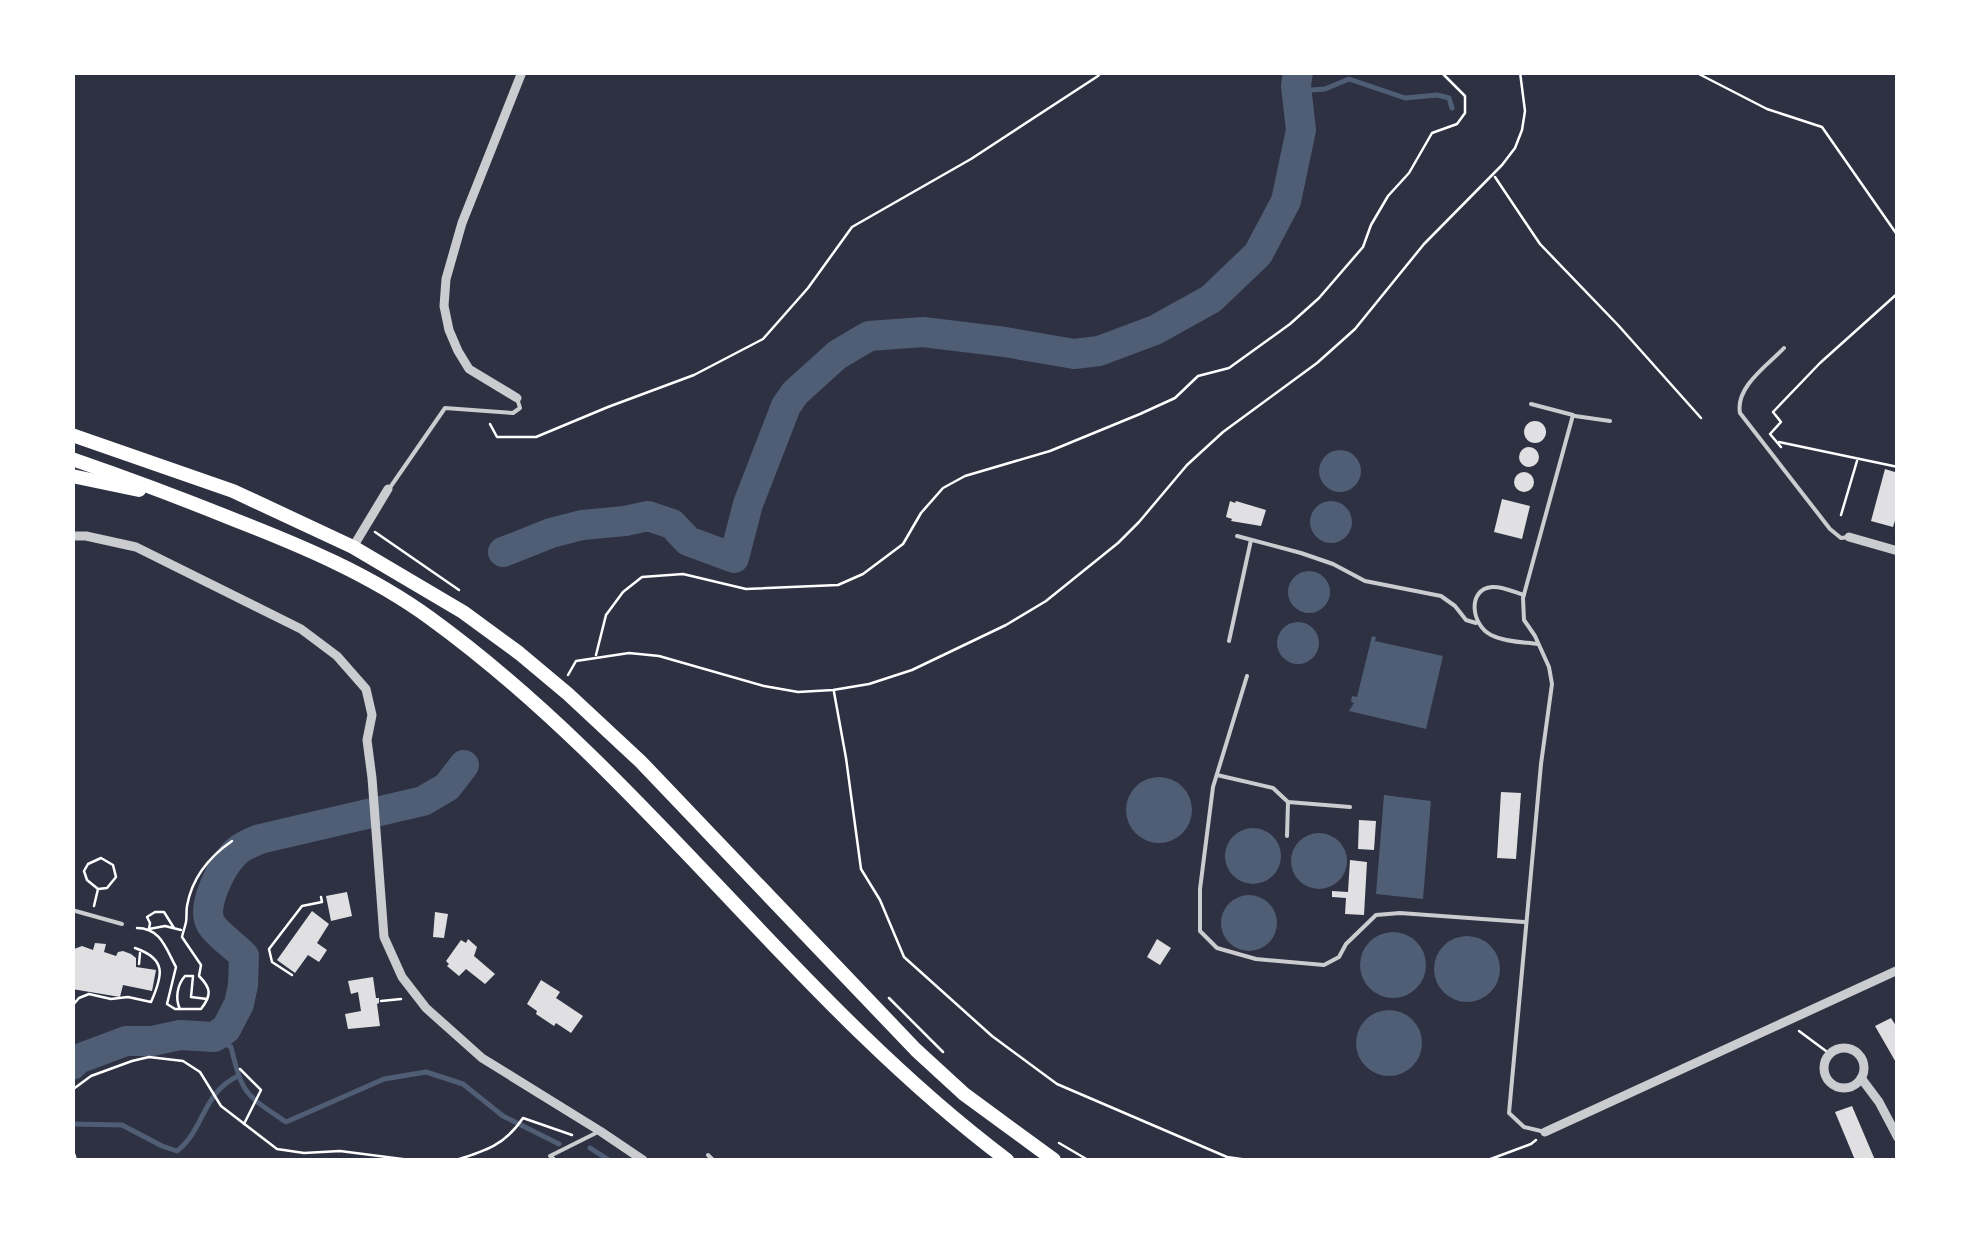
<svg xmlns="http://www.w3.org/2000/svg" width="1970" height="1233" viewBox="0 0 1970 1233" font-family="Manrope,sans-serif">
  <rect width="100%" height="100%" fill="#2d3142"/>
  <g fill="#4f5d75">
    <circle cx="1340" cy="471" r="21"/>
    <circle cx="1331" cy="522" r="21"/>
    <circle cx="1309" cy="592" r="21"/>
    <circle cx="1298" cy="643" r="21"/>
    <polygon points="1372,636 1376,637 1375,641 1443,656 1426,729 1349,711 1354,703 1351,702 1352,696 1357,697"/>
    <circle cx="1159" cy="810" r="33"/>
    <polygon points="1384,795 1431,801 1423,899 1376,894"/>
    <circle cx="1253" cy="856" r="28"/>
    <circle cx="1319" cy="861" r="28"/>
    <circle cx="1249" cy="923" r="28"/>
    <circle cx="1393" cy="965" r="33"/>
    <circle cx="1467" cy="969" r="33"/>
    <circle cx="1389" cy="1043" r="33"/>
  </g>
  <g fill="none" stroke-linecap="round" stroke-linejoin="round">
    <g stroke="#4f5d75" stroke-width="5">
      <polyline points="1297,91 1325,89 1349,79 1405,98 1437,95 1449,98 1452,108"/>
      <path d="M 214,1037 L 231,1047 C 243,1096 245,1094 286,1122 L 384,1079 L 426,1072 L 463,1084 L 503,1116 L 559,1144"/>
      <path d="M 72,1124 L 122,1125 L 162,1146 L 177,1151 C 205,1129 202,1093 238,1076"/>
      <polyline points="590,1148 609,1160"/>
    </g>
    <g stroke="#4f5d75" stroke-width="30">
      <polyline points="503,552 551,533 582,525 625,521 648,516 672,524 688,541 734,558 748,504 786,406 795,393 837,355 869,336 923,332 1005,342 1074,354 1099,351 1155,330 1211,299 1258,254 1286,201 1301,130 1296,86 1298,72"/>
      <path d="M 72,1065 L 78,1059 L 126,1041 L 152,1041 L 180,1035 L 214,1037 L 226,1029 L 239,1004 L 243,985 L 244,956 C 235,946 215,933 210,922 C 202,905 221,868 233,855 C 240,847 250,843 260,839 L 423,801 L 447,787 L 464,765"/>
    </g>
  </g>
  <g fill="#e0e0e3">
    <circle cx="1535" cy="432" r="11"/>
    <circle cx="1529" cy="457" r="10"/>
    <polygon points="1885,469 1898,473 1898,511 1893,527 1871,521"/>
    <circle cx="1524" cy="482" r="10"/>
    <polygon points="1502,499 1530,506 1522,539 1494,532"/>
    <polygon points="1230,501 1235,503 1236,501 1266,510 1261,526 1231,521 1232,519 1226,517"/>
    <polygon points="1501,792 1521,793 1516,859 1497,858"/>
    <polygon points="1359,820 1376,821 1374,850 1358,849"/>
    <polygon points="1350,860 1367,862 1364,915 1345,914 1346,898 1332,897 1332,891 1348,892"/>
    <polygon points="347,892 352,916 331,921 326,896"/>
    <polygon points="312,911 329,924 317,943 327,950 319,962 308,955 295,973 277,960"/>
    <polygon points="435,912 448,914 444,938 433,937"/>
    <polygon points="468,939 477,947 474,956 495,974 485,984 466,969 459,976 447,966 449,964 446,961 461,940 466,943"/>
    <polygon points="1157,939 1171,948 1160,965 1147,957"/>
    <polygon points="95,943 106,944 104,952 116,956 118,952 123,951 131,954 136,958 136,967 156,970 152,991 123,985 120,997 72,989 74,949 82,946 93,950"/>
    <polygon points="373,977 376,998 379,998 379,1003 377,1004 380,1026 348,1029 345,1014 361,1011 358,992 351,994 348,981"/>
    <polygon points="541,980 560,992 556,998 583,1016 571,1033 556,1023 554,1026 536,1014 537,1011 527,1004"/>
    <polygon points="1891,1018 1898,1029 1898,1066 1875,1026"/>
    <polygon points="1852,1106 1875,1160 1855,1160 1835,1112"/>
  </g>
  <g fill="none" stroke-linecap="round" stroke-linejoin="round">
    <g stroke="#fff" stroke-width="2.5">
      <polyline points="1695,72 1767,109 1822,127 1898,236"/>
      <polyline points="1495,177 1540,244 1618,325 1701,418"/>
      <polyline points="490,424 497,437 536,437 608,407 694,375 763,339 808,288 852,227 971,159 1098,76 1101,72"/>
      <polyline points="1779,442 1898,467"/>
      <polyline points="1781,447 1770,434 1781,422 1773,412 1820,363 1898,293"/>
      <polyline points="1841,515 1857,461"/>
      <polyline points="375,532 459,590"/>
      <polyline points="596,655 606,615 623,592 642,577 683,574 746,589 838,585 863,574 903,544 921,513 943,488 965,476 1050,451 1140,414 1175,398 1198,376 1229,368 1290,324 1319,298 1363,247 1371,225 1388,196 1409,173 1432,133 1457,124 1465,113 1465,96 1441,72"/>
      <polyline points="568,675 576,661 629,653 659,656 764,686 798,692 833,690 869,684 912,670 1006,625 1046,601 1118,543 1139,522 1187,465 1223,432 1317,363 1355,329 1424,244 1502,165 1515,148 1522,130 1525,111 1520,72"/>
      <polyline points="834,692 846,758 861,869 880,900 904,957 992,1036 1057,1084 1227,1157 1248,1160"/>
      <polyline points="94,906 98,889 107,888 116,877 113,865 101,858 88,864 84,871 87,880 98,889"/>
      <path d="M 137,928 C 161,928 166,949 176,967 L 167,1004 L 175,1009 L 201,1009 C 212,995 211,988 199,976 L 201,965 L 182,937 C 183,932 185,927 186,922 C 187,917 186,911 187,906 C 192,877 209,857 232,841"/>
      <polyline points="174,928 164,912 155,912 147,917 150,923 149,929 165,926 181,930"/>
      <polyline points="139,964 140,953"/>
      <polyline points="292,975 272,962 269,949 302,906 322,902 321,897"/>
      <polyline points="889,998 943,1052"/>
      <polyline points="381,1001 401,999"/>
      <path d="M 72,1006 L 79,998 L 89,994 L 111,999 L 128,997 L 151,1002 C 163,975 167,959 135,948"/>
      <path d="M 180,1009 C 175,999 177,985 185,976 L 193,976 L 191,997 L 207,999"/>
      <polyline points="1799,1031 1830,1054"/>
      <polyline points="240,1069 261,1090 244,1124"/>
      <polyline points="72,1090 91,1076 132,1061 149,1057 183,1061 200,1072 221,1106 277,1149 304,1153 340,1151 410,1160"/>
      <polyline points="1059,1143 1088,1160"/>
      <polyline points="72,1147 76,1160"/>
      <path d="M 456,1160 C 485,1151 505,1145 523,1118 L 572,1135"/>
      <polyline points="1488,1160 1531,1144 1536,1140"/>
    </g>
    <g stroke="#caccd0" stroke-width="4">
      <path d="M 1784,348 C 1768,365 1735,387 1740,413 L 1830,529 L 1841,538 L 1849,537"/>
      <polyline points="1531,404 1573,415 1523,598 1524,620 1535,636 1549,667 1552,684 1541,764 1509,1113 1524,1127 1545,1132"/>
      <polyline points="1575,416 1610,421"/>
      <polyline points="389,489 445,408 513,413 520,408 517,398"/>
      <polyline points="1237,536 1301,553 1333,564 1365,581 1441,596 1455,606 1466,620 1476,623"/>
      <path d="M 1524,595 C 1514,592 1502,586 1492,587 C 1467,589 1471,625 1491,635 C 1505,642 1523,642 1538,644"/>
      <polyline points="1229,641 1251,540"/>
      <polyline points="1247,676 1213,787 1200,889 1200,931 1217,948 1256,959 1324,965 1339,957 1346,944 1376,915 1400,913 1524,922"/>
      <polyline points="1217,775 1273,788 1288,802 1350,807"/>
      <polyline points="1287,836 1288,802"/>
      <polyline points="72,910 122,924"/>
      <polyline points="708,1155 713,1160"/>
      <polyline points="555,1160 550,1156 596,1133"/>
    </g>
    <g stroke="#caccd0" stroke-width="9">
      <polyline points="517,398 469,369 458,351 449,330 444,306 446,279 462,223 522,72"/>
      <polyline points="72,536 86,536 136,547 301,629 337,656 366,689 372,715 367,740 372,778 384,937 402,977 426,1008 482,1058 600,1131 643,1160"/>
      <polyline points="1849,537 1898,551"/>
      <polyline points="353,547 388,489"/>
      <circle cx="1844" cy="1068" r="20"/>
      <polyline points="1861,1078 1879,1102 1898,1138"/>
      <polyline points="1545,1132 1898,970"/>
    </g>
    <g stroke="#fff" stroke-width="14">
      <polyline points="72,435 233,491 353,547 463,612 519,653 568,694 640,761 916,1050 964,1094 1054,1160"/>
      <path d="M 72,459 C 127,478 181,498 235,520 C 302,546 371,575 430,618 C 645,774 795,1001 1007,1160"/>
      <polyline points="72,476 139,490"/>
    </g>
  </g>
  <rect width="1970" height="1233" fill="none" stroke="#ffffff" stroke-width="150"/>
</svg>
